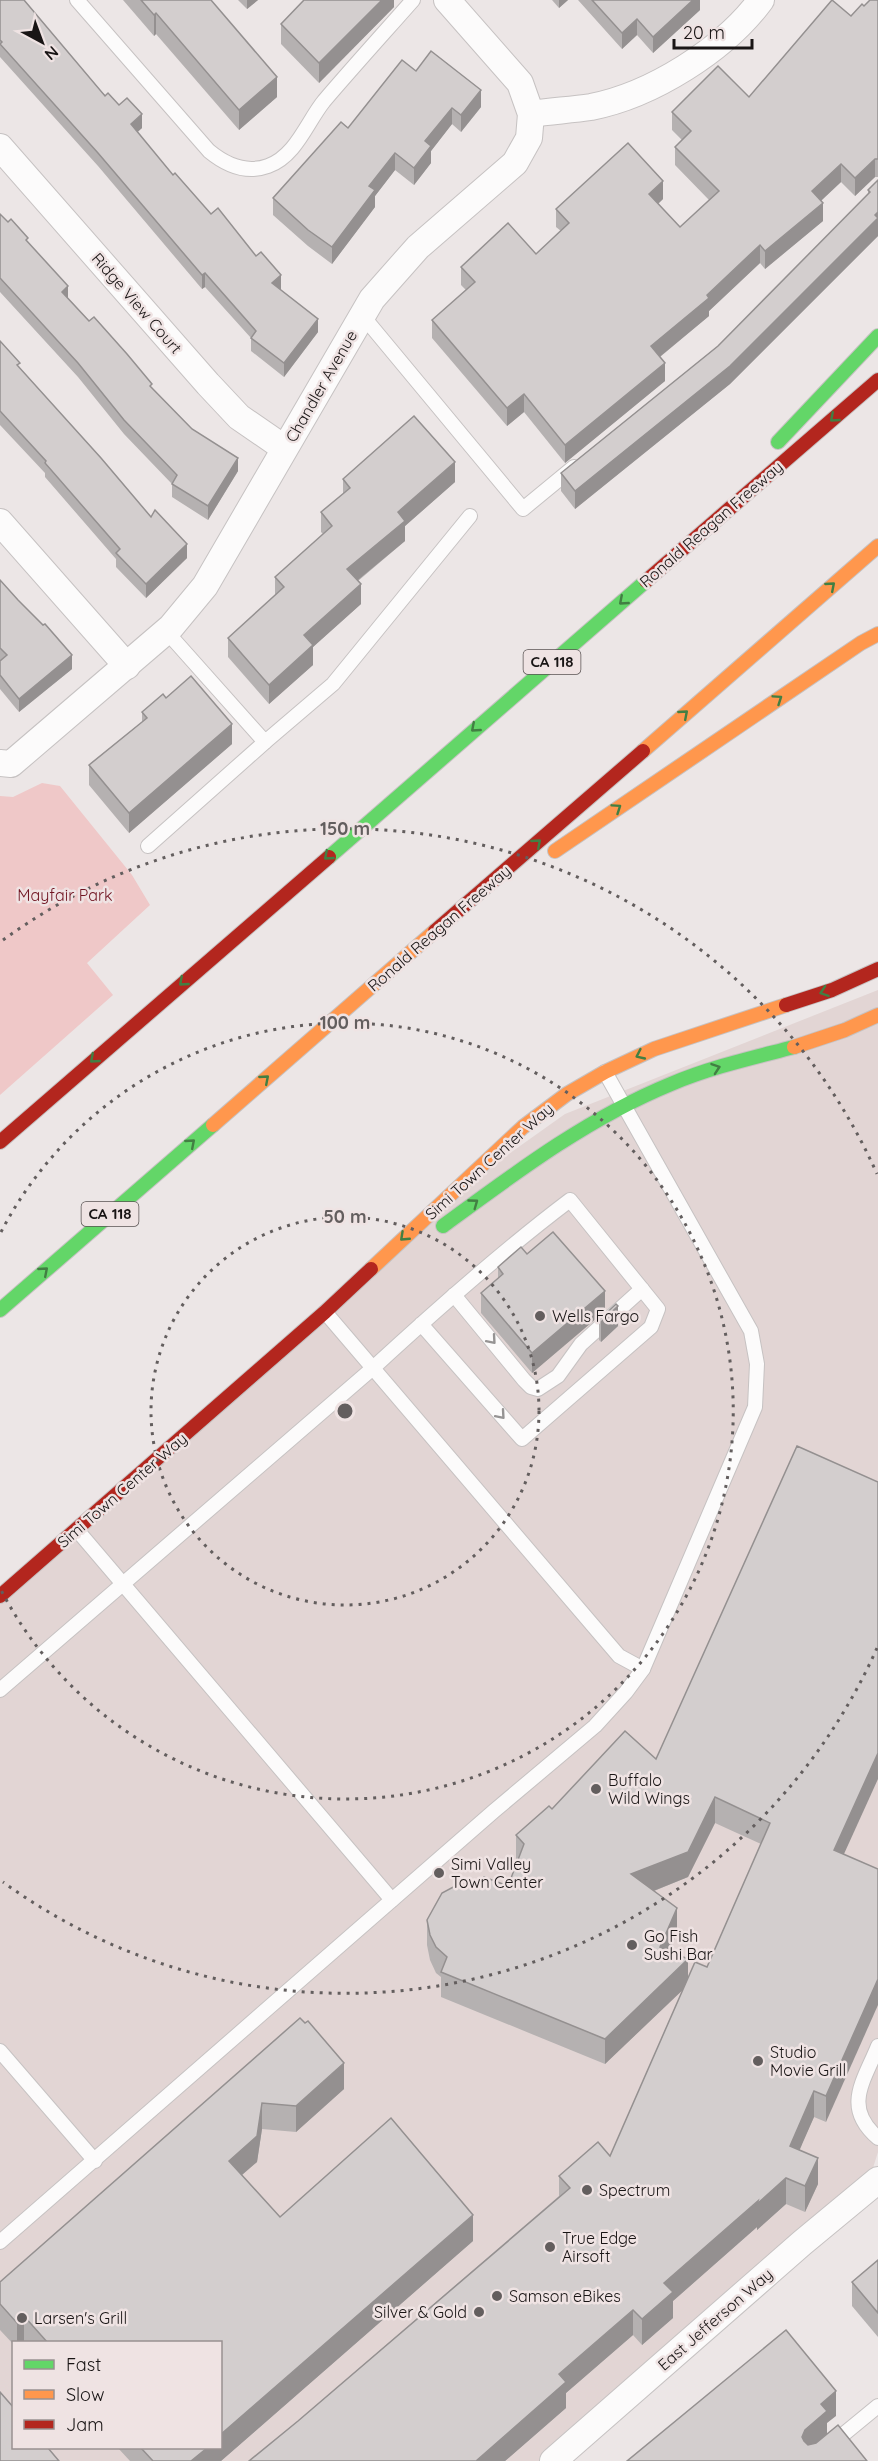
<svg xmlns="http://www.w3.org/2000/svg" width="878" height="2461" viewBox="0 0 878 2461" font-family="Quicksand,sans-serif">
  <rect width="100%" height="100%" fill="#ece6e6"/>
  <path fill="#e2d5d4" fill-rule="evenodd" d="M 878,990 L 878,2152 L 872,2171 L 542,2461 L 0,2461 L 0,1595 L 499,1161 L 565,1114 ZM 14,2342 L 220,2342 L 220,2448 L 14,2448 Z"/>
  <polygon fill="#efc8c8" points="42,783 60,786 132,875 150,905 87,963 113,995 0,1095 0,796 13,797"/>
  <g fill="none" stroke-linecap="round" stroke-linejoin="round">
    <g stroke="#c6c2c2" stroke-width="16">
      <g id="lane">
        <path d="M 77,0 L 209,151 C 226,165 246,174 268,166 C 296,156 307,122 324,101 C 353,67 383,34 413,0"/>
        <polyline points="362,315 523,509 574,467"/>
        <polyline points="166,631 265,742 333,684 470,516"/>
        <polyline points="148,846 265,742"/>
        <polyline points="454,1295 524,1380 531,1387 538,1389 558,1376 581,1344 642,1289"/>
        <polyline points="325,1312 619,1656 643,1669"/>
        <polyline points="77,1530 392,1900"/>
        <path d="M 0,1690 L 373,1368 C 436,1310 501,1252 570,1200 L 658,1309 L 651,1327 L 522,1439 L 421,1324"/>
        <path d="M 878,2046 C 864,2081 842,2107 878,2138"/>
        <polyline points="0,2051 95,2161"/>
        <polyline points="0,2242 494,1811 595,1726 626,1692 643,1669 755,1407 757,1364 751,1331 605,1072"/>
        <polyline points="811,2461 878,2406"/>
      </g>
    </g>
    <g stroke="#c6c2c2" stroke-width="28">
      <g id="street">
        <path d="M 531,114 C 551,111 571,110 591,107 C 652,95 724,50 761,0"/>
        <polyline points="0,147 208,384 239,417 284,448"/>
        <polyline points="0,522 127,666"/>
        <polyline points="0,763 11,764 171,627 205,586 372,299 418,247 515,163 529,138 531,114 520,83 447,0"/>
        <polyline points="553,2461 802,2243 878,2180"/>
      </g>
    </g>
    <g stroke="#c6c2c2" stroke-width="16">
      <g id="fast">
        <polyline points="778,442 878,336"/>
        <polyline points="329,857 646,581"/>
        <path d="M 443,1226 C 515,1173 588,1118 671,1084 C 711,1067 752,1058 794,1047"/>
        <polyline points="0,1310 213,1125"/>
      </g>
    </g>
    <g stroke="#c6c2c2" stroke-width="16">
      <g id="slow">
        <polyline points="643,751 878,546"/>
        <polyline points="555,851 861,643 878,634"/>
        <polyline points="794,1047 845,1030 878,1015"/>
        <polyline points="213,1125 435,931"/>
        <polyline points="371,1269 523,1127 567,1094 605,1072 654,1049 786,1005"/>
      </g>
    </g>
    <g stroke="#c6c2c2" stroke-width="16">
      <g id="jam">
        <polyline points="646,581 878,380"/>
        <polyline points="435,931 643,751"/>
        <polyline points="786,1005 832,990 878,969"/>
        <polyline points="0,1142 329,857"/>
        <polyline points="0,1596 325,1312 371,1269"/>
      </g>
    </g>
    <use href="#lane" stroke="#fcfbfb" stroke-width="14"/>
    <use href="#street" stroke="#fcfbfb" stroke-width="26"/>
    <use href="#fast" stroke="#63d668" stroke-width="14"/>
    <use href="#slow" stroke="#ff974d" stroke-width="14"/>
    <use href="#jam" stroke="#b3261e" stroke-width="14"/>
  </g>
  <g fill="#b5b1b1" fill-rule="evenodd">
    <polygon points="0,0 142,128 137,132 173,175 211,214 281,289 280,290 318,332 284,377 251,351 251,338 205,287 202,289 98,166 0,57"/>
    <polygon points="123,0 211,0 277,97 239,130 156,34 154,36"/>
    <polygon points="238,0 258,0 247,9"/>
    <polygon points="394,0 394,7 319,83 281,44 281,24"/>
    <polygon points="552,0 568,0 559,8"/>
    <polygon points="578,0 700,0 700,10 653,53 637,35 622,49"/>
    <polygon points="878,0 878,177 875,177 855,196 841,182 821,201 823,221 765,269 760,263 709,311 709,316 660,357 665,381 565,463 524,412 507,426 432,338 432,320 466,290 461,285 461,267 536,254 561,231 556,227 556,209 663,199 658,204 680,227 709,200 675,165 675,147 682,140 672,130 672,112 749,97 864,6"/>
    <polygon points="416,71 481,107 461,132 452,124 431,151 431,163 414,185 395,170 375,196 375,207 332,264 308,246 273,215 273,198 348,128"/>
    <polygon points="878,180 878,236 730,384 575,509 561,491 561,473 718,346 868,194 868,190"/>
    <polygon points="0,214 28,242 68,298 152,388 192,429 238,471 208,520 172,497 172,484 124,434 78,377 0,292"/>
    <polygon points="0,341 20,368 187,558 146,598 116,567 116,559 45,477 45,473 0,425"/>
    <polygon points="343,479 455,482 405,526 405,541 358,581 361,604 313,647 313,665 269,704 228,657 228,638 275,595 275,577 323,534 321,532 321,512 343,494"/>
    <polygon points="0,580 72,669 19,712 0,689"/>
    <polygon points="166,698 232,744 129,833 89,785 89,765 142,722 142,712"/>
    <polygon points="527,1254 605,1311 532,1373 481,1313 481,1293 498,1278 498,1267"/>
    <polygon points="599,1320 618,1326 601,1342 599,1340"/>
    <path d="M 656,1759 L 844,1854 L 826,2122 L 814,2117 L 799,2150 L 818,2184 L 805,2212 L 786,2204 L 757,2230 L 757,2227 L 673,2301 L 673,2318 L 642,2345 L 633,2335 L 566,2393 L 566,2408 L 505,2461 L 249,2461 L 298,2421 L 559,2196 L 559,2176 L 610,2156 L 683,1989 L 605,2064 L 441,1997 L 441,1977 L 436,1973 L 430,1960 L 427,1945 L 427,1920 L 479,1888 L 508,1886 L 517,1862 L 516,1861 L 516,1835 L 552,1809 ZM 715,1823 L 761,1844 L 707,1967 L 688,1978 L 669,1951 L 677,1933 L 654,1891 L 688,1877 Z"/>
    <polygon points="300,2018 344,2089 296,2132 262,2129 257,2162 242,2175 280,2217 473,2241 221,2461 130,2461 118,2448 220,2448 220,2343 24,2342 14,2343 14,2345 0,2330 0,2282"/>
    <polygon points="878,2260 878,2337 852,2306 852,2282"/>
  </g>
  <g fill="#949090">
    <polygon points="247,0 258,0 247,9"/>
    <polygon points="382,0 394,0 394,7 319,83 319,63"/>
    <polygon points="559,0 568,0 559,8"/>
    <polygon points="693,0 700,0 700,10 653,53 653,37"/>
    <polygon points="156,13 156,34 154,36 154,15"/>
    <polygon points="637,19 637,35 622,49 622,33"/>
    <polygon points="277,77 277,97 239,130 239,110"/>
    <polygon points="481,90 481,107 461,132 461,115"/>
    <polygon points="452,108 452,124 431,151 431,163 414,185 414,168 425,141"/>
    <polygon points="142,114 142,128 131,138 131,124"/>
    <polygon points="395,153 395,170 375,196 375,207 332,264 332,247 369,186"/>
    <polygon points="875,159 875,177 855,196 855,178"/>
    <polygon points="841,164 841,182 812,209 812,191"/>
    <polygon points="663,181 663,199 649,212 649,194"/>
    <polygon points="823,203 823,221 765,269 765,251"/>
    <polygon points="878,212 878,236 730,384 575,509 575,491"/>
    <polygon points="760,245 760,263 709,311 709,316 651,364 651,346"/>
    <polygon points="205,273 205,287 202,289 202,275"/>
    <polygon points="281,275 281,289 272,297 272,283"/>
    <polygon points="68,286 68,300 62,292"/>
    <polygon points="318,319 318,332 284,377 284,363"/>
    <polygon points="665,363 665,381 565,463 565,445"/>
    <polygon points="524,394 524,412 507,426 507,408"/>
    <polygon points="238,458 238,471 208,520 208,506"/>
    <polygon points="455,462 455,482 405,526 405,541 347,589 347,569 398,512"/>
    <polygon points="187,544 187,558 146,598 146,584"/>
    <polygon points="361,584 361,604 313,647 313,665 269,704 269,685 304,635"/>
    <polygon points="72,655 72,669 19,712 19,699"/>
    <polygon points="232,724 232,744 129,833 129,813"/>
    <polygon points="605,1291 605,1311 532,1373 532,1353"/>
    <polygon points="618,1306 618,1326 601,1342 601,1322"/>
    <polygon points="878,1753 878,1779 834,1876 834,1850"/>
    <polygon points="715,1797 715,1823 688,1877 631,1900 631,1874"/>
    <polygon points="677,1908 677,1933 660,1973 660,1947"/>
    <polygon points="688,1959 688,1985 605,2064 605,2039"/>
    <polygon points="878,1979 878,2005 826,2122 826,2096"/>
    <polygon points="344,2063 344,2089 296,2132 296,2106"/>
    <polygon points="814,2091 814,2117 790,2172 790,2146"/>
    <polygon points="262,2103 262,2129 257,2162 229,2186 229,2161"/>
    <polygon points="818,2158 818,2184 805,2212 805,2186"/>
    <polygon points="786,2178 786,2204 757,2230 757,2227 673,2301 673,2318 642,2345 642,2319 664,2283 758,2201"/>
    <polygon points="473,2215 473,2241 221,2461 191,2461 207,2448 220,2448 220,2435"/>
    <polygon points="633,2310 633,2335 566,2393 566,2408 505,2461 476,2461 559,2374"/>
    <polygon points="24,2316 24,2342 17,2343 17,2323"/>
    <polygon points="836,2391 836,2416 827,2423 827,2436 805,2454 802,2437 805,2430 821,2404"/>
  </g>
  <g fill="#d3cece" stroke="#949090" stroke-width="1.5">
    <polygon points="0,0 24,0 105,96 108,93 119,105 127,98 142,114 131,124 173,175 175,173 211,214 218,208 256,256 261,252 281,275 272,283 318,319 284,363 251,338 256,331 205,273 202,275 98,153 0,44 2,42 0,40"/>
    <polygon points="141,0 211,0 277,77 239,110 156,13 154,15"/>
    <polygon points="304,0 382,0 319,63 281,24"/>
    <polygon points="592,0 693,0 653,37 637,19 622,33"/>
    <polygon points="832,0 851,16 862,4 864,6 870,0 878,0 878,159 875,159 855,178 841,164 812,191 823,203 765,251 760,245 707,295 709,298 651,346 665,363 565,445 524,394 507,408 432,320 475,282 461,267 508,223 536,254 569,223 556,209 628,143 663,181 649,194 680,227 719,191 675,147 691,131 672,112 718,66 749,97"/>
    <polygon points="431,51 481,90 461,115 452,108 425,141 431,146 414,168 395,153 369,186 375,190 332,247 308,230 273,198 341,122 348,128 402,60 416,71"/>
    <polygon points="878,180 878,212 875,215 878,218 730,366 575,491 561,473 718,346 870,192 868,190"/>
    <polygon points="0,214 8,222 11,219 28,238 26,240 68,286 62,292 89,321 94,317 127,354 152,384 150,386 192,429 238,458 208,506 172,484 177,475 124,420 78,363 0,278"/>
    <polygon points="0,341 20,363 17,365 101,458 151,517 155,510 187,544 146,584 116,553 120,549 45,463 46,461 0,411"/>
    <polygon points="414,416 455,462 398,512 405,521 347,569 361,584 304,635 313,645 269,685 228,638 284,587 275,577 332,526 321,512 350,488 343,479"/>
    <polygon points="0,580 18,600 43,625 45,624 72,655 19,699 0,675 0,661 7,655 0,648"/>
    <polygon points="191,676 232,724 129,813 89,765 147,718 142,712 163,694 166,698"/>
    <polygon points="553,1232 605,1291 532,1353 481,1293 503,1274 498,1267 521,1247 527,1254"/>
    <polygon points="616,1304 618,1306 601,1322 599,1320"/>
    <polygon points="797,1446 878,1482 878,1753 834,1850 878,1869 878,1979 826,2096 814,2091 790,2146 818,2158 805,2186 786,2178 757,2204 758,2201 664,2283 673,2292 642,2319 633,2310 559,2374 566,2382 476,2461 249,2461 298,2421 570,2188 559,2176 598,2142 610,2156 695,1962 707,1967 770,1823 715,1797 688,1852 631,1874 677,1908 660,1947 688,1959 605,2039 441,1972 447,1957 436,1947 430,1935 427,1920 442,1893 457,1885 479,1888 484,1877 508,1886 524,1844 516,1835 549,1806 552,1809 625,1731 656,1759"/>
    <polygon points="300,2018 305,2023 308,2021 344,2063 296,2106 262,2103 257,2136 229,2161 280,2217 391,2118 473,2215 220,2435 220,2343 48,2343 24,2316 17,2323 0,2304 0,2282"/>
    <polygon points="878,2260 878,2313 852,2282"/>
    <polygon points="786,2330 836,2391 821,2404 827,2411 805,2430 802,2437 804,2441 808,2445 816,2443 838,2425 867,2461 627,2461"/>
    <polygon points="0,2392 14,2408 14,2448 48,2448 59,2461 0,2461"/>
    <polygon points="141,2448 207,2448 191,2461 153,2461"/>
  </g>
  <defs><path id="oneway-chevron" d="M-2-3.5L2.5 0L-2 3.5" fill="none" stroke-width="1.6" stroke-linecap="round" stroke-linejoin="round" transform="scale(1.5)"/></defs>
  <g stroke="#427f43">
    <use href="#oneway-chevron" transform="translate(834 418) rotate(139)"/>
    <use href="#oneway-chevron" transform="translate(831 586) rotate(-41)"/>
    <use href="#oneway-chevron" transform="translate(623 601) rotate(139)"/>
    <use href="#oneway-chevron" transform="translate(778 699) rotate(-34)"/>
    <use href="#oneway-chevron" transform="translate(684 714) rotate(-41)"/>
    <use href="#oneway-chevron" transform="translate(475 728) rotate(139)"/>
    <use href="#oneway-chevron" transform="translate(617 808) rotate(-34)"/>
    <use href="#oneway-chevron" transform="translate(537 843) rotate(-41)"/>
    <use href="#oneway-chevron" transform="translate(328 856) rotate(139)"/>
    <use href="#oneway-chevron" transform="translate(183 982) rotate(139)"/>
    <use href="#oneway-chevron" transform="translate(824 992) rotate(161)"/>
    <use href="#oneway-chevron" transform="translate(640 1055) rotate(155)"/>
    <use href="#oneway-chevron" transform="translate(94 1059) rotate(139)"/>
    <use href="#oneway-chevron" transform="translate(716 1068) rotate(-19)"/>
    <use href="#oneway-chevron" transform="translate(265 1079) rotate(-41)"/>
    <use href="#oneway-chevron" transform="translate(191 1143) rotate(-41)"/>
    <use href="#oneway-chevron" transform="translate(474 1203) rotate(-36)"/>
    <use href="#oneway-chevron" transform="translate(404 1237) rotate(137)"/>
    <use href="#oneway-chevron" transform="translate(44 1271) rotate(-41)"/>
  </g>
  <g stroke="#969494">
    <use href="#oneway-chevron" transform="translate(492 1340) rotate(49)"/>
    <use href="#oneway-chevron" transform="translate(501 1415) rotate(49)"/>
  </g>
  <g fill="none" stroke="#635e5e" stroke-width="3" stroke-dasharray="3 6">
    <circle cx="345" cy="1411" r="194"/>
    <path d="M1 1232A388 388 0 1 1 1 1590"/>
    <path d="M877 1648A582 582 0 0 1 3 1882M3 940A582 582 0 0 1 877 1174"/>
  </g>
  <g fill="#635e5e" stroke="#efe3e3" stroke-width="2">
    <circle cx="540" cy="1316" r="6"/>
    <circle cx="596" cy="1789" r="6"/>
    <circle cx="439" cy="1873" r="6"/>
    <circle cx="632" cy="1945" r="6"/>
    <circle cx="758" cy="2061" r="6"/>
    <circle cx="587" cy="2190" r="6"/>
    <circle cx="550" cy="2247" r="6"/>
    <circle cx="497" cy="2296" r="6"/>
    <circle cx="479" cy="2312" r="6"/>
    <circle cx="22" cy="2318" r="6"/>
  </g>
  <g text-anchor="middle" stroke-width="5" stroke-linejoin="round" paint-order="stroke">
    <g fill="#efe3e3" stroke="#595353" stroke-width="1.5">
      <rect x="523.5" y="650" width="57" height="24" rx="4.5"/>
      <rect x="81.5" y="1202" width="57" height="24" rx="4.5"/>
    </g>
    <g font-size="15" font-weight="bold" fill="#191515">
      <text x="552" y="667">CA 118</text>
      <text x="110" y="1219">CA 118</text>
    </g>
    <g font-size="16" fill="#191515" stroke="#efe3e3">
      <text transform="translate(137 303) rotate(49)" y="6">Ridge View Court</text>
      <text transform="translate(321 386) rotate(-60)" y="6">Chandler Avenue</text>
      <text transform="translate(711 524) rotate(-41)" y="6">Ronald Reagan Freeway</text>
      <text transform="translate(439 928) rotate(-41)" y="6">Ronald Reagan Freeway</text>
      <text transform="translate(489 1161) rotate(-42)" y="6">Simi Town Center Way</text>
      <text transform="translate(122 1490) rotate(-41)" y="6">Simi Town Center Way</text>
      <text transform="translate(715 2319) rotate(-41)" y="6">East Jefferson Way</text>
    </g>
    <g font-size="16" fill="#701421" stroke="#efe3e3">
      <text x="65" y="901">Mayfair Park</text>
    </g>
    <g font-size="16" fill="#191515" stroke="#efe3e3" text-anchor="start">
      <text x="552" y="1322">Wells Fargo</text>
      <text x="608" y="1786">Buffalo<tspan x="608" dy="18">Wild Wings</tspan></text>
      <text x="451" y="1870">Simi Valley<tspan x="451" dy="18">Town Center</tspan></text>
      <text x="644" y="1942">Go Fish<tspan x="644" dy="18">Sushi Bar</tspan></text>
      <text x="770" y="2058">Studio<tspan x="770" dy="18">Movie Grill</tspan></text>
      <text x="599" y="2196">Spectrum</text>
      <text x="562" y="2244">True Edge<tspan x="562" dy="18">Airsoft</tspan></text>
      <text x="509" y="2302">Samson eBikes</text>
      <text x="467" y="2318" text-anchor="end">Silver &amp; Gold</text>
      <text x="34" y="2324">Larsen's Grill</text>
    </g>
  </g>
  <circle cx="345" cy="1411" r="9" fill="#635e5e" stroke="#efe3e3" stroke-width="3"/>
  <g font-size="18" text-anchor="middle" font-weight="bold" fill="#635e5e" stroke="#efe3e3" stroke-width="5" stroke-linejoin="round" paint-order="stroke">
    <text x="345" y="835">150 m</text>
    <text x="345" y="1029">100 m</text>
    <text x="345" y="1223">50 m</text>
  </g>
  <rect x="12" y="2341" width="210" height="108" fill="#efe3e3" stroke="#999191" stroke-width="1.5"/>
  <rect x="24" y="2360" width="30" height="9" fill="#63d668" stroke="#999191" stroke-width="1.5"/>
  <text x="66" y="2371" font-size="18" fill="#191515">Fast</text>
  <rect x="24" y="2390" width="30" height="9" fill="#ff974d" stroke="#999191" stroke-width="1.5"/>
  <text x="66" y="2401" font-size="18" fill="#191515">Slow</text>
  <rect x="24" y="2420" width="30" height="9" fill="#b3261e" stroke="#999191" stroke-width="1.5"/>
  <text x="66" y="2431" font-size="18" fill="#191515">Jam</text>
  <g transform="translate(42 42) rotate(139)" stroke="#efe3e3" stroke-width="4.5" paint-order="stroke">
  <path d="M0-4.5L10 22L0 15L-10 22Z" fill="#191515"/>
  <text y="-9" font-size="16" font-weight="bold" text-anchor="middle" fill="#191515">N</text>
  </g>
  <path d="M674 39v9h78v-9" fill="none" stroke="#191515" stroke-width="3"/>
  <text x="683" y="39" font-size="18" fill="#191515" stroke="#efe3e3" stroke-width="4.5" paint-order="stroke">20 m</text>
</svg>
